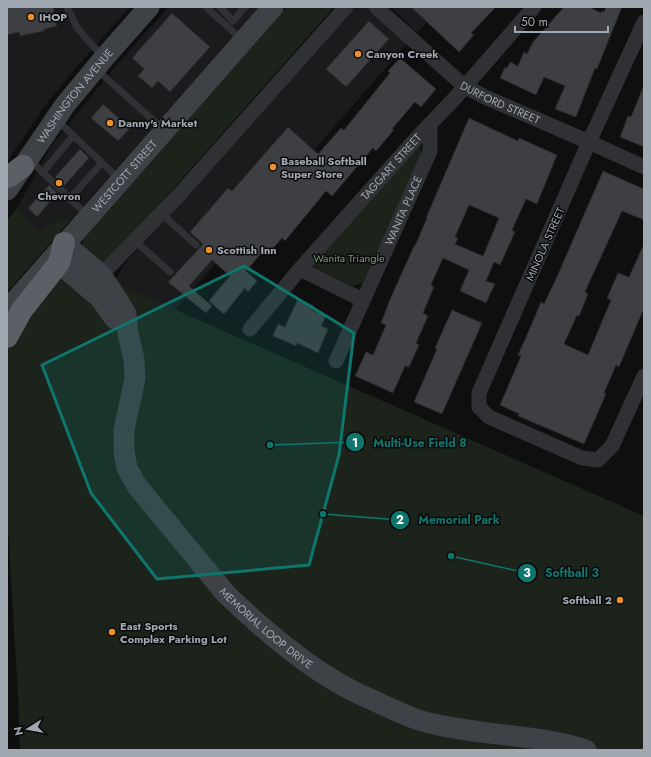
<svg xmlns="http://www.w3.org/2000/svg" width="651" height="757" viewBox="0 0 651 757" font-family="Jost,sans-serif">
  <rect width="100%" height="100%" fill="#0f0f10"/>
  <g fill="#1b1b1d">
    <polygon points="7,7 130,7 80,63 44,107 7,162"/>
    <polygon points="169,7 260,7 69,222 62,216 40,231 27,221 18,206 52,145 114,68"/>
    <polygon points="355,7 369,7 408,42 175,310 126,288 117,277 126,262 189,194"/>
    <polygon points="391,7 440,7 417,33"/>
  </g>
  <g fill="#1b231b">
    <polygon points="286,7 334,7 111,259 99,263 83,249 83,239"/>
    <polygon points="419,146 421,148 421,155 362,283 353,286 316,268 314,266 314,263"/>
    <polygon points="18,206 27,221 40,231 62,216 69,222 7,292 7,221"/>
    <polygon points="117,277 126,288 644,516 644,750 20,750 18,696 7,512 7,346 56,278 65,278 92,300"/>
  </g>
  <g fill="#3e3f43" stroke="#29292c" fill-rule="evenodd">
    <polygon points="7,7 53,7 57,26 44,29 44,31 20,36 19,32 7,35"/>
    <polygon points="411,7 496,7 471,33 474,35 459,52"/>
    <polygon points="564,7 589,7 601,13 602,11 604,12 606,7 622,7 597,69 595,68 576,117 555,109 565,86 544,77 536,95 500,78 505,67 507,68 510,62 518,66 524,52 527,54 533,42"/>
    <polygon points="172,13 210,47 170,92 158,81 152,88 138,76 144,69 132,58"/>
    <polygon points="369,21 389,39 346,87 326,69"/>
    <polygon points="400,58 436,89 421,107 415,102 392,129 394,130 376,151 373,148 332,196 326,191 285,241 282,238 269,253 265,249 246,271 257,281 248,292 245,288 224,314 209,301 230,276 212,260 189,286 212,306 206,313 168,282 203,244 190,232 228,188 232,191 288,127 318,154 341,128 344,130 390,73 388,71"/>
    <polygon points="644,85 644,147 620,137 628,116 631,117"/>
    <polygon points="103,104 130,128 118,141 91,118"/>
    <path d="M 469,118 L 518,141 L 519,138 L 557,155 L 537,204 L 526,199 L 512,230 L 515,232 L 500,265 L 494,262 L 486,281 L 495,284 L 486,303 L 460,291 L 469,270 L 443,258 L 431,285 L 434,287 L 423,313 L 428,316 L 416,343 L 419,345 L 409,367 L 405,366 L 393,393 L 355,376 L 366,352 L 373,355 L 386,325 L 381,323 L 391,297 L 414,246 L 415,246 L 427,218 L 426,218 ZM 469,205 L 499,218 L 483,256 L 455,244 L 458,238 L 455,237 Z"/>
    <polygon points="80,149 89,158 64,186 55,177"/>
    <polygon points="603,171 644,189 644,220 622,211 585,292 588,294 579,316 577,315 564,344 588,355 611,300 607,298 618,273 629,277 644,244 644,308 619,367 616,365 604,393 606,394 584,444 518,416 519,414 500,405 521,356 518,355 527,335 541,302 544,304 556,279"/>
    <polygon points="49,185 57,193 37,217 28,208"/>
    <polygon points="298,299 314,306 312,310 326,316 321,326 328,329 318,353 297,343 296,346 273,336 278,324 285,327"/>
    <polygon points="452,310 482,323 442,414 414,402 437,349 435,348"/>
  </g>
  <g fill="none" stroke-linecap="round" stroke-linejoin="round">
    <g stroke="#303135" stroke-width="7">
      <polyline points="67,7 78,29 102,56"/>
      <polyline points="206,7 241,39"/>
      <polyline points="220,7 233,21 245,7"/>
      <polyline points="96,69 163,129"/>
      <polyline points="57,120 119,179"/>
      <polyline points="30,160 88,216"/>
      <polyline points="43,172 73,136"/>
      <polyline points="70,198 102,163"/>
      <polyline points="161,213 196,245"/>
      <polyline points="134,240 170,272"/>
    </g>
    <g stroke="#303135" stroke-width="15">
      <path id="s1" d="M 376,7 L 464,86 L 485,97 L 589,142 L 644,167"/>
      <polyline points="644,22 589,142 479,393 479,407 489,417 582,458 598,460 612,446 644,376"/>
      <polyline points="300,269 363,300"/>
      <polyline points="101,275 178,196 346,7"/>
      <path id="s2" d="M 250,329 L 300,269 L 414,141 L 454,99 L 534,7"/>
      <path id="s3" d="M 336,361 L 430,151 L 430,124"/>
    </g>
    <g stroke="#3e4145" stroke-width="21">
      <path id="s4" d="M 7,190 L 65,105 L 104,58 L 149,7"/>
      <path id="s5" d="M 64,243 L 101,275 L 115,296 L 126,314 L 128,334 L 134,359 L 135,378 L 124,430 L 124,451 L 127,468 L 137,486 L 226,594 C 264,630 306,667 353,691 C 363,696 373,700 383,705 C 399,712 416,721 434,724 C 484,736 537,734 586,750"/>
      <polyline points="59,263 100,298 115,319"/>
      <path id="s6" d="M 7,310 L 273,7"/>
    </g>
    <g stroke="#5c6066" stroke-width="22">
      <polyline points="7,177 10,176 23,166"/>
      <polyline points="7,337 22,310 59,263 64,243"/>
    </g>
  </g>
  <path fill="#0f766e" fill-opacity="0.2" stroke="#0f766e" stroke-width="3" stroke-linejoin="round" d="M 244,266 L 354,333 L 339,455 L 309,565 L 157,579 L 91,493 L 42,365 Z"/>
  <g fill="#ec902b" stroke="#0a0a0b" stroke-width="1.5">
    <circle cx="31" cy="17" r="4"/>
    <circle cx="358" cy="54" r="4"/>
    <circle cx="110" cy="123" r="4"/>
    <circle cx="273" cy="167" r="4"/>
    <circle cx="59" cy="183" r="4"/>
    <circle cx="209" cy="250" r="4"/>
    <circle cx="620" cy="600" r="4"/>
    <circle cx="112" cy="632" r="4"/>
  </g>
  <g text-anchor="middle" stroke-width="3" stroke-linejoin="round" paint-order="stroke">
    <g font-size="11" font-weight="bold" fill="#a0a8b1" stroke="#0a0a0b" text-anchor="start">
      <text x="39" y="21">IHOP</text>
      <text x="366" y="58">Canyon Creek</text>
      <text x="118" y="127">Danny's Market</text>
      <text x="281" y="165">Baseball Softball<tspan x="281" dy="13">Super Store</tspan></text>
      <text x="59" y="200" text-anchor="middle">Chevron</text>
      <text x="217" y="254">Scottish Inn</text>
      <text x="612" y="604" text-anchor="end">Softball 2</text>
      <text x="120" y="630">East Sports<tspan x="120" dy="13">Complex Parking Lot</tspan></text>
    </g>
    <g font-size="11" fill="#a0a8b1" stroke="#0a0a0b">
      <text dy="4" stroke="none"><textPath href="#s4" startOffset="116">WASHINGTON AVENUE</textPath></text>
      <text dy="4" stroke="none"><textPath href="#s1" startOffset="158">DURFORD STREET</textPath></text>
      <text dy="4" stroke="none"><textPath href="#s2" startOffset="215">TAGGART STREET</textPath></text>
      <text dy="4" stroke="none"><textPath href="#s6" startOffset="178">WESTCOTT STREET</textPath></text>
      <text dy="4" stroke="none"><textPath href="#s3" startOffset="165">WANITA PLACE</textPath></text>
      <text transform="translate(545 244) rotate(-66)" y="4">MINOLA STREET</text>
      <text dy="4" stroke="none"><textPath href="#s5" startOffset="465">MEMORIAL LOOP DRIVE</textPath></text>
    </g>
    <g font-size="11" fill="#7a9c77" stroke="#0a0a0b">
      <text x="349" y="262">Wanita Triangle</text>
    </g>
  </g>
  <path fill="none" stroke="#0f766e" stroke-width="1.5" d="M270 445L355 442M323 514L400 520M451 556L527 573"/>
  <g fill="#0f766e" stroke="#0a0a0b" stroke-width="1.5">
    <circle cx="270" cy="445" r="4"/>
    <circle cx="323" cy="514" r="4"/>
    <circle cx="451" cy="556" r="4"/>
    <circle cx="355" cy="442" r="10"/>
    <circle cx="400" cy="520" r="10"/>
    <circle cx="527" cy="573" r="10"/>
  </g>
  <g font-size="12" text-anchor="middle" font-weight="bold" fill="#fff">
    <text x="355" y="447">1</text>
    <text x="400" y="524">2</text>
    <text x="527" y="577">3</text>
  </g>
  <g font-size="12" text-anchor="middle" font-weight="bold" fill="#0f766e" stroke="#0a0a0b" stroke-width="3" stroke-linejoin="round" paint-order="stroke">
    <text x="420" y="447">Multi-Use Field 8</text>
    <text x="459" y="524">Memorial Park</text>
    <text x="572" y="577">Softball 3</text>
  </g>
  <rect width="651" height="757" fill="none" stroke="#a0a8b1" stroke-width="16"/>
  <g transform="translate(28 729) rotate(259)" stroke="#0a0a0b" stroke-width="3" paint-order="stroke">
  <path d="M0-3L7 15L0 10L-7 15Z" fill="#a0a8b1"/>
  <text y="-6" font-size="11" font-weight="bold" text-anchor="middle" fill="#a0a8b1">N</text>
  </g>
  <path d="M515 26v6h93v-6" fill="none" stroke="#a0a8b1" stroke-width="2"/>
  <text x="521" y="26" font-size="12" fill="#a0a8b1" stroke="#0a0a0b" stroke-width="3" paint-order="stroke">50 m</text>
</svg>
